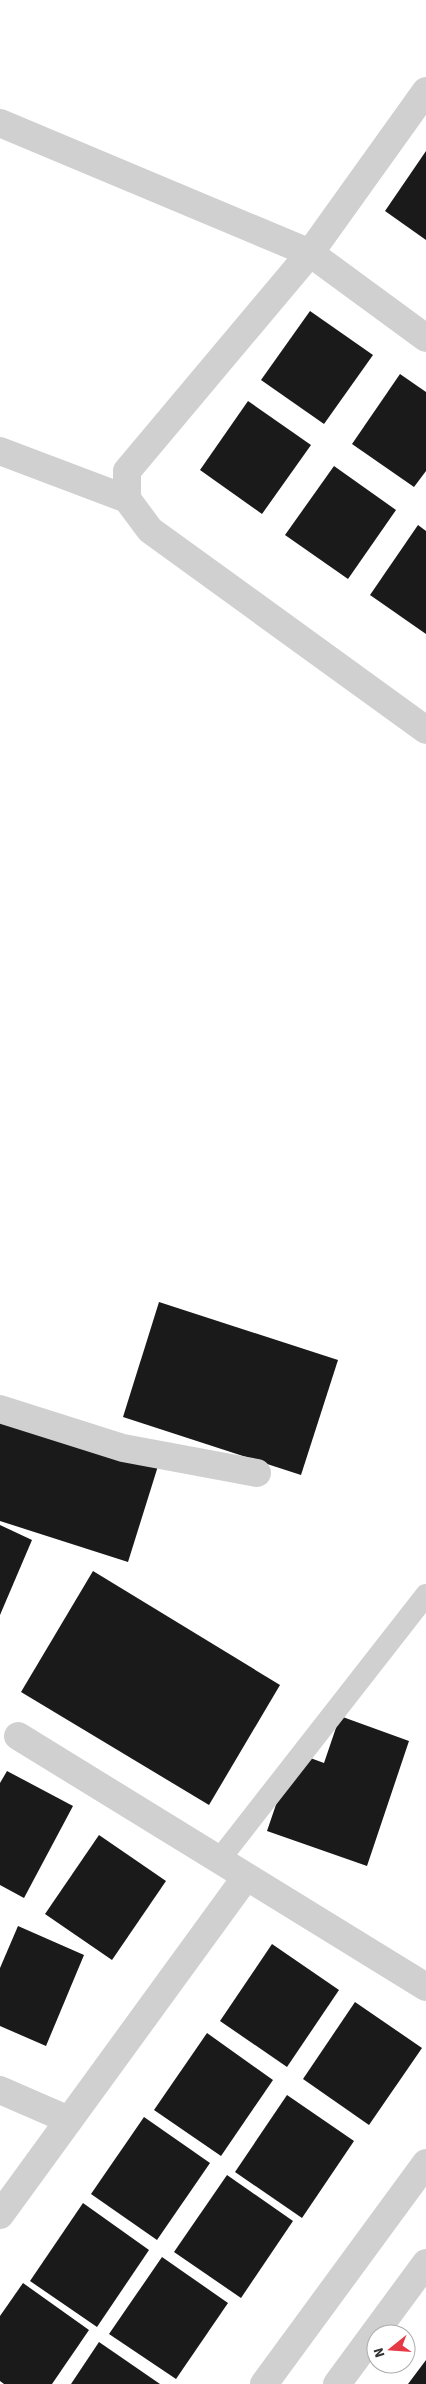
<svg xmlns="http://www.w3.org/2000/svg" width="426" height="2384" viewBox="0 0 426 2384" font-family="'Source Sans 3',sans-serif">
  <rect width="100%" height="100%" fill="#fff"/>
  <g fill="#1a1a1a">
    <polygon points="426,151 426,240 385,211"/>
    <polygon points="310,311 373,355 324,424 261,380"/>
    <polygon points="400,374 426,392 426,471 414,487 352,444"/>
    <polygon points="248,401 311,445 262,514 200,470"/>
    <polygon points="334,466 396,510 348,579 285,535"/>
    <polygon points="418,525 426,531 426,634 370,595"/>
    <polygon points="159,1302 338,1360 301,1475 123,1417"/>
    <polygon points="0,1414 158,1466 128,1562 0,1521"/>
    <polygon points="0,1525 32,1540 0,1615"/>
    <polygon points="93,1571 280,1685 209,1805 21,1692"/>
    <polygon points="340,1716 409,1741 367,1866 267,1831 294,1752 324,1763"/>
    <polygon points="7,1771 73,1806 24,1898 0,1885 0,1783"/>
    <polygon points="99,1835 166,1881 112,1960 45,1914"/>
    <polygon points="18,1926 84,1955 46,2046 0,2026 0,1968"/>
    <polygon points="272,1944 339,1990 287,2067 220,2021"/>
    <polygon points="355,2002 422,2048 369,2125 303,2079"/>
    <polygon points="207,2033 273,2080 221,2156 154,2110"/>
    <polygon points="287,2095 354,2141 302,2218 235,2172"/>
    <polygon points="144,2117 210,2163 157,2240 91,2194"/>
    <polygon points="227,2175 293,2221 241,2298 174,2252"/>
    <polygon points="83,2203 149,2250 97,2327 30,2281"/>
    <polygon points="162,2257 228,2303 176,2379 109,2334"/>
    <polygon points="23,2283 89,2330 52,2384 4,2384 0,2381 0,2316"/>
    <polygon points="99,2342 160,2384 71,2384"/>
    <polygon points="426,2360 426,2384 408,2384"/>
  </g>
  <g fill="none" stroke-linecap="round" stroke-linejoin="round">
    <polyline stroke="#d0d0d0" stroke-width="22" points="219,1860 426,1595"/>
    <g stroke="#d0d0d0" stroke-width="28">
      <polyline points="426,91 310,253 127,471 127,499 150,530 426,730"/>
      <polyline points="0,123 310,253 426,338"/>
      <polyline points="0,451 127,499"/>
      <polyline points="0,1409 123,1448 257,1473"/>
      <polyline points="18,1736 426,1987"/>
      <polyline points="0,2090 69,2120"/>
      <polyline points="0,2215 246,1877"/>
      <polyline points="264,2384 426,2163"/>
      <polyline points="337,2384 426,2263"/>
    </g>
  </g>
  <g transform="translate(391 2349) rotate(253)"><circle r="24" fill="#ffffff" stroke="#adadad"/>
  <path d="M0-4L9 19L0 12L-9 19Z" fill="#e63946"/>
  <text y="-8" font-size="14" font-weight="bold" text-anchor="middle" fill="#333333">N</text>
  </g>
</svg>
